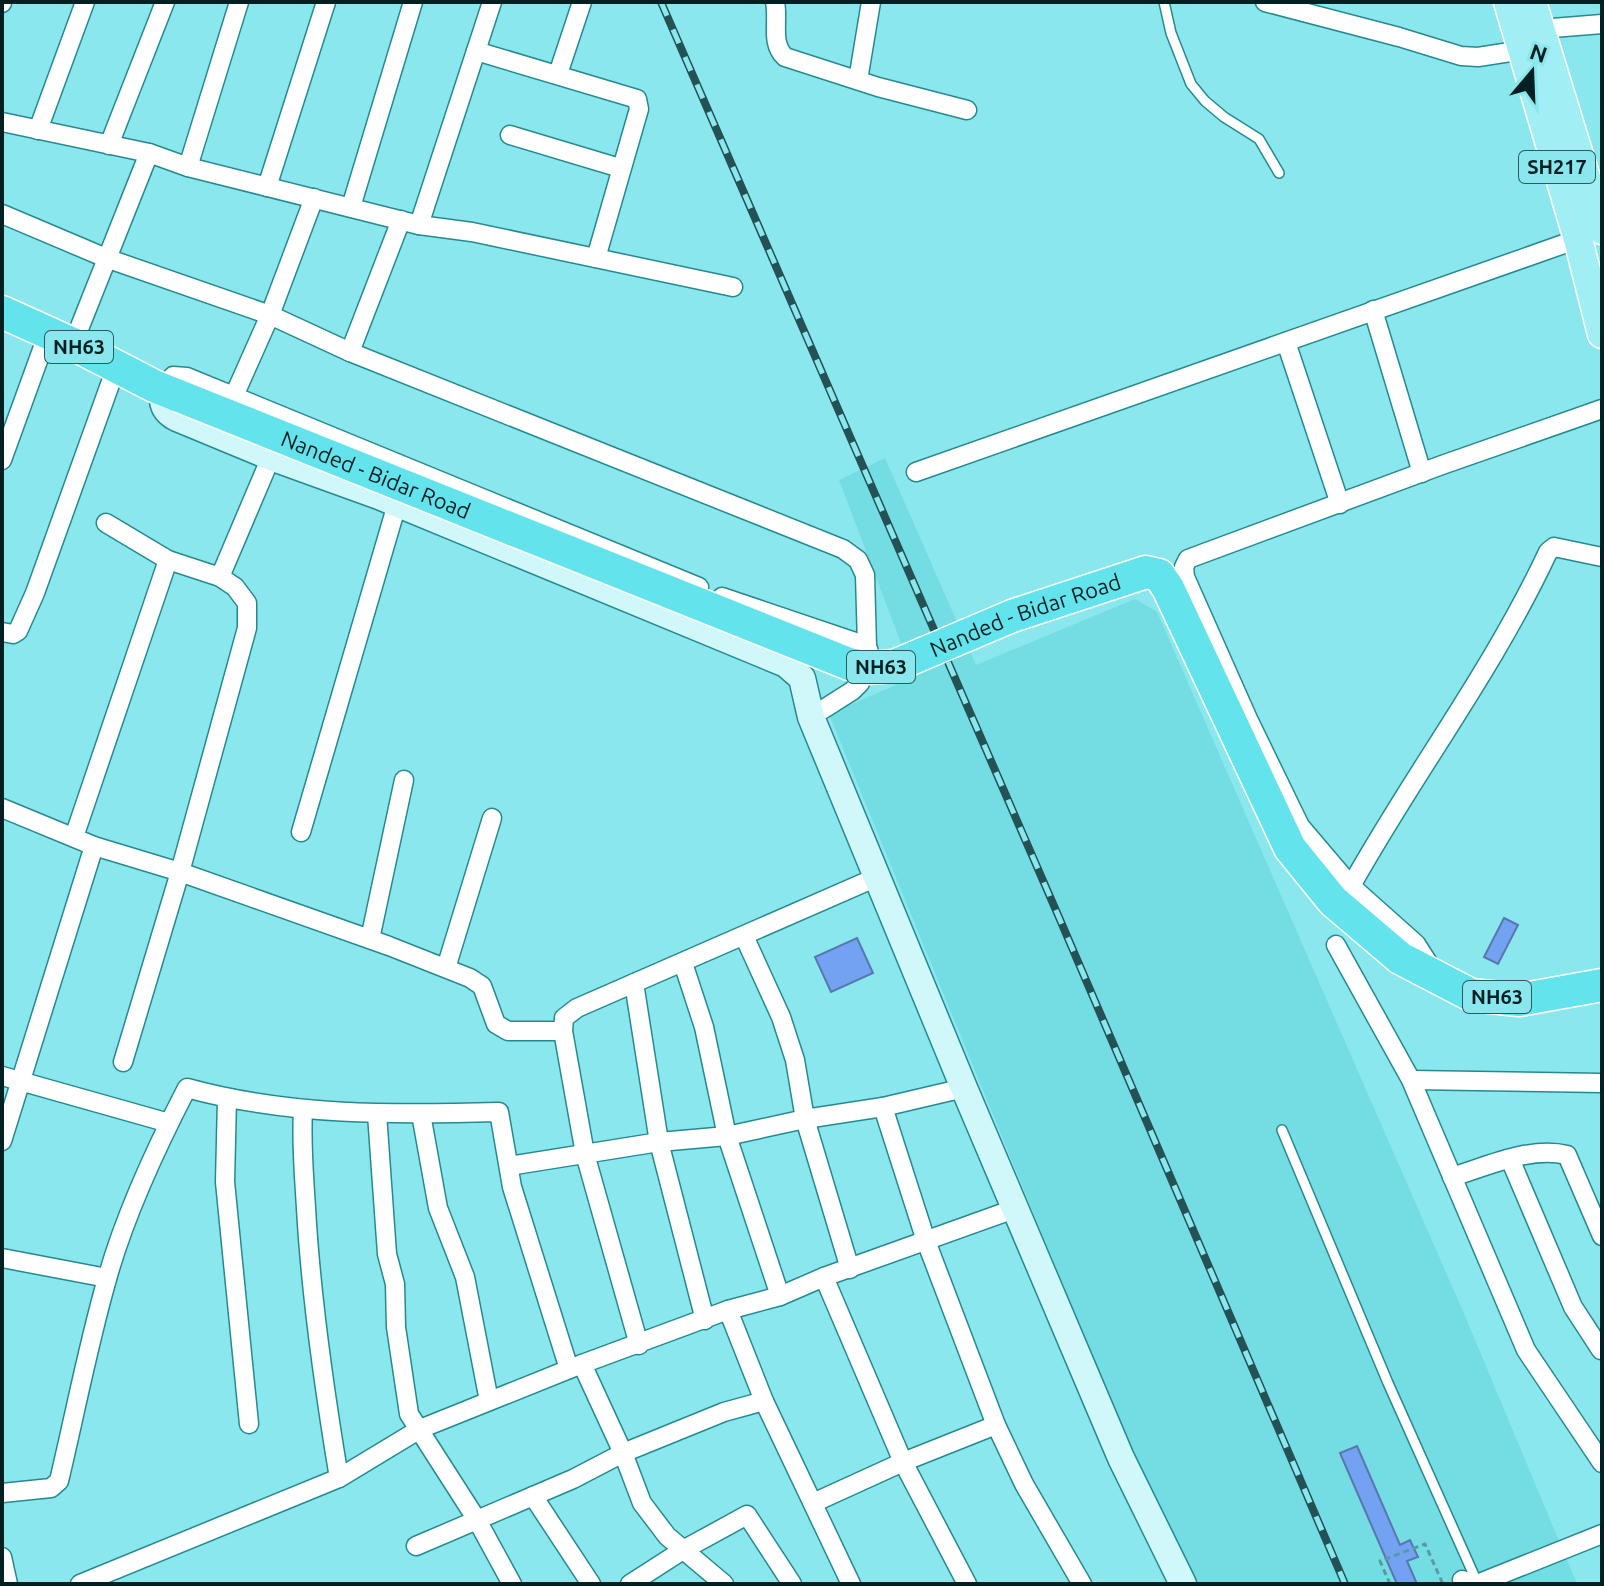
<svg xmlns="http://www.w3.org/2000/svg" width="1604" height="1586" viewBox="0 0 1604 1586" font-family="Ubuntu,sans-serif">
  <rect width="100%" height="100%" fill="#8be7ee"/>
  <polygon fill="#74dce3" points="885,458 976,665 1135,599 1157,612 1465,1316 1577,1584 1189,1584 1136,1464 829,714 914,677 839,480"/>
  <g fill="#73a2f3" stroke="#5977ac" stroke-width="2">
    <polygon points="1504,918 1518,925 1498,964 1484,957"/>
    <polygon points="857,938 873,973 831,992 815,957"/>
    <polygon points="1357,1446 1400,1545 1410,1540 1418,1557 1407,1561 1417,1584 1397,1584 1340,1453"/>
  </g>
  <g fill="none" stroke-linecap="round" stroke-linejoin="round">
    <g stroke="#258a90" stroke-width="12">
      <g id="lane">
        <polyline points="1164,2 1171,33 1191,84 1205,101 1224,117 1259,139 1279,173"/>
        <polyline points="1282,1130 1388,1383 1477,1582"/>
      </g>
    </g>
    <g stroke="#258a90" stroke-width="21">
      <g id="street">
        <path d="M 775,2 C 779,21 770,43 785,57 L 878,87 L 967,110"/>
        <polyline points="1265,2 1399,37 1461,56 1478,57 1523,50"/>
        <polyline points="2,3 2,2"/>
        <polyline points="1540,29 1602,24"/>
        <polyline points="476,51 637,99 639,109 596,258"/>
        <polyline points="558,74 582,2"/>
        <polyline points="858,80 871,2"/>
        <polyline points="2,122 149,153 188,167 419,225 472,232 733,287"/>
        <polyline points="38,130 85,2"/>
        <polyline points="510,135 620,168"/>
        <polyline points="109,145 165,2"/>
        <polyline points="188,167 239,2"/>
        <polyline points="267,187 326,2"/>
        <polyline points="351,207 413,2"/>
        <polyline points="2,214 106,258 270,315 350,352 843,549 858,560 865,575 867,646"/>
        <polyline points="419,225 492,2"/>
        <polyline points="1373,310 1422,473"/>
        <polyline points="1286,342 1340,504"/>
        <polyline points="73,344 149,153"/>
        <polyline points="350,352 401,220"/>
        <polyline points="161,389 173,376 187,377 699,587"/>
        <polyline points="234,396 270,315 314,198"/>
        <polyline points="2,460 43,347"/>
        <polyline points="916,472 1578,239"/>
        <polyline points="106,523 168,560 220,577 235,587 247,603 247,628 180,872 123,1062"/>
        <polyline points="220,577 271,457"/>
        <polyline points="722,597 867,646 869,652 860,683 852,691 811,717"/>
        <polyline points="2,632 13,634 18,631 35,593 113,376"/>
        <polyline points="2,808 94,846 180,872 389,946 470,978 482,986 496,1024 508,1031 563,1031"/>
        <polyline points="301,832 397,504"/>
        <polyline points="74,837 168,560"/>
        <path d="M 1351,886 C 1414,773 1493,670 1548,552 L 1554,547 L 1602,557"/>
        <polyline points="744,936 781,1017 795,1060 805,1119 850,1269"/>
        <polyline points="370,939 404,780"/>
        <polyline points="1336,945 1411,1080 1526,1350 1602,1463"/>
        <polyline points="683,963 704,1027 727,1136 780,1296"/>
        <polyline points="446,968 492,818"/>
        <polyline points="1432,969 1416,944 1351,886 1300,826 1248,719 1185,577 1184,567 1188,559 1442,465 1602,409"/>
        <polyline points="634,983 659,1142 705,1320"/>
        <polyline points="2,1076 169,1123"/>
        <polyline points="1411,1080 1602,1083"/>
        <polyline points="227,1099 225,1182 249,1424"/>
        <polyline points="883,1107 926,1241 996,1425 1024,1484 1082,1584"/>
        <path d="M 303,1110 C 301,1143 304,1175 306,1208 C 311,1299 324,1388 339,1478"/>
        <polyline points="377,1114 387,1254 395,1284 396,1327 409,1414 477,1520 512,1584"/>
        <polyline points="421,1114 438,1208 465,1277 489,1401"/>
        <polyline points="2,1141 94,846"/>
        <polyline points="1510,1159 1573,1307 1601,1350"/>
        <polyline points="509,1166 659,1142 727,1136 805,1119 883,1107 964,1088"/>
        <path d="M 1452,1177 C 1488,1166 1530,1146 1567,1155 L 1602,1236"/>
        <polyline points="2,1258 107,1278"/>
        <polyline points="824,1277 903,1462 967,1584"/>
        <polyline points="728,1310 764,1401 851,1584"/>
        <polyline points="639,1345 585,1154 563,1031 564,1018 577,1008 877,877"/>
        <polyline points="582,1364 623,1453 642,1503 667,1536 724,1584"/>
        <path d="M 2,1493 L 51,1488 L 59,1481 C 75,1414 88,1345 107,1279 C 125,1214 156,1148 187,1088 C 289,1116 394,1115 499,1112 L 512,1187 L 569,1369"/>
        <polyline points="533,1496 591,1584"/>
        <polyline points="813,1503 903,1462 996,1425"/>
        <polyline points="416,1546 573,1479 623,1453 724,1412 764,1401"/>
        <polyline points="2,1557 8,1584"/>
        <polyline points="1462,1580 1477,1584 1602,1534"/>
        <polyline points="80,1584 339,1478 420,1429 582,1364 728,1310 780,1296 824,1277 1017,1208"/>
        <polyline points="630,1584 683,1550 747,1515 792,1584"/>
      </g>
    </g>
    <g stroke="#258a90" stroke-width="29">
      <path id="secondary" d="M 161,389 C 163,404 163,411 177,418 L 271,457 L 379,496 L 786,664 L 802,678 L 811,717 L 964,1088 L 1121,1458 L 1183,1584"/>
    </g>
    <g stroke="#fff" stroke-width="31">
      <g id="primary">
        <polyline points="1508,2 1578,239 1602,334"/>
        <polyline points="1532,2 1602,230"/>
      </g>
    </g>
    <g stroke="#fff" stroke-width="35">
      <g id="highway">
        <polyline points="2,312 73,344 154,386 179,396"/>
        <polyline points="1400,958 1471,995 1519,1000 1602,985"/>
      </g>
    </g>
    <polyline stroke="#579ba0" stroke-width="3" stroke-dasharray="6 4" stroke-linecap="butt" points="1390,1584 1380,1561 1425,1544 1443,1584"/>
    <use href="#lane" stroke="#fff" stroke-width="9"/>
    <use href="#street" stroke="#fff" stroke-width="18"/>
    <use href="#secondary" stroke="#d0f7f9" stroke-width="26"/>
    <use href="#primary" stroke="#a1eef4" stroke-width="28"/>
    <use href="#highway" stroke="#63e3ec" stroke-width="32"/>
    <g stroke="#245154" stroke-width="8">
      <polyline id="rail" points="661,2 1058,915 1345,1584"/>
    </g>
    <use href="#rail" stroke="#8be7ee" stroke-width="5" stroke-dasharray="15" stroke-linecap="butt"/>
    <g stroke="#fff" stroke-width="35" stroke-linecap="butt">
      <g id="highway-bridge">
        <path id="s1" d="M 179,396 L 849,664 L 868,668 L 894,666 L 1012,616 L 1146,572 L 1159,575 L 1168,588 L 1290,848 L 1333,901 L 1400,958"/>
      </g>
    </g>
    <use href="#highway-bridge" stroke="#63e3ec" stroke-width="32"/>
  </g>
  <g text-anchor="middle" stroke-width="7" stroke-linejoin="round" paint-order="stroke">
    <g fill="#8be7ee" stroke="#2b5b5e" stroke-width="2">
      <rect x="1519" y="151" width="76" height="32" rx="6"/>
      <rect x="45" y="331" width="68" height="32" rx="6"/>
      <rect x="847" y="651" width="68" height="32" rx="6"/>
      <rect x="1463" y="981" width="68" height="32" rx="6"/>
    </g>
    <g font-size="20" font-weight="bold" fill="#021f21">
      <text x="1557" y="174">SH217</text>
      <text x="79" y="354">NH63</text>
      <text x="881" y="674">NH63</text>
      <text x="1497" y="1004">NH63</text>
    </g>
    <g font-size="22" fill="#021f21" stroke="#8be7ee">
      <text dy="8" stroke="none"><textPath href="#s1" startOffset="212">Nanded - Bidar Road</textPath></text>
      <text dy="8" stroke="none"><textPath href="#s1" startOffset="908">Nanded - Bidar Road</textPath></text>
    </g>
  </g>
  <rect width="1604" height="1586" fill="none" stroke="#021f21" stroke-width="8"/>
  <g transform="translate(1532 72) rotate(19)" stroke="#8be7ee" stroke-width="6" paint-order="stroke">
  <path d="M0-6L14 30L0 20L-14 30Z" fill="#021f21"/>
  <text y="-12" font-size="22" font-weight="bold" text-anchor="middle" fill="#021f21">N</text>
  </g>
</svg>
